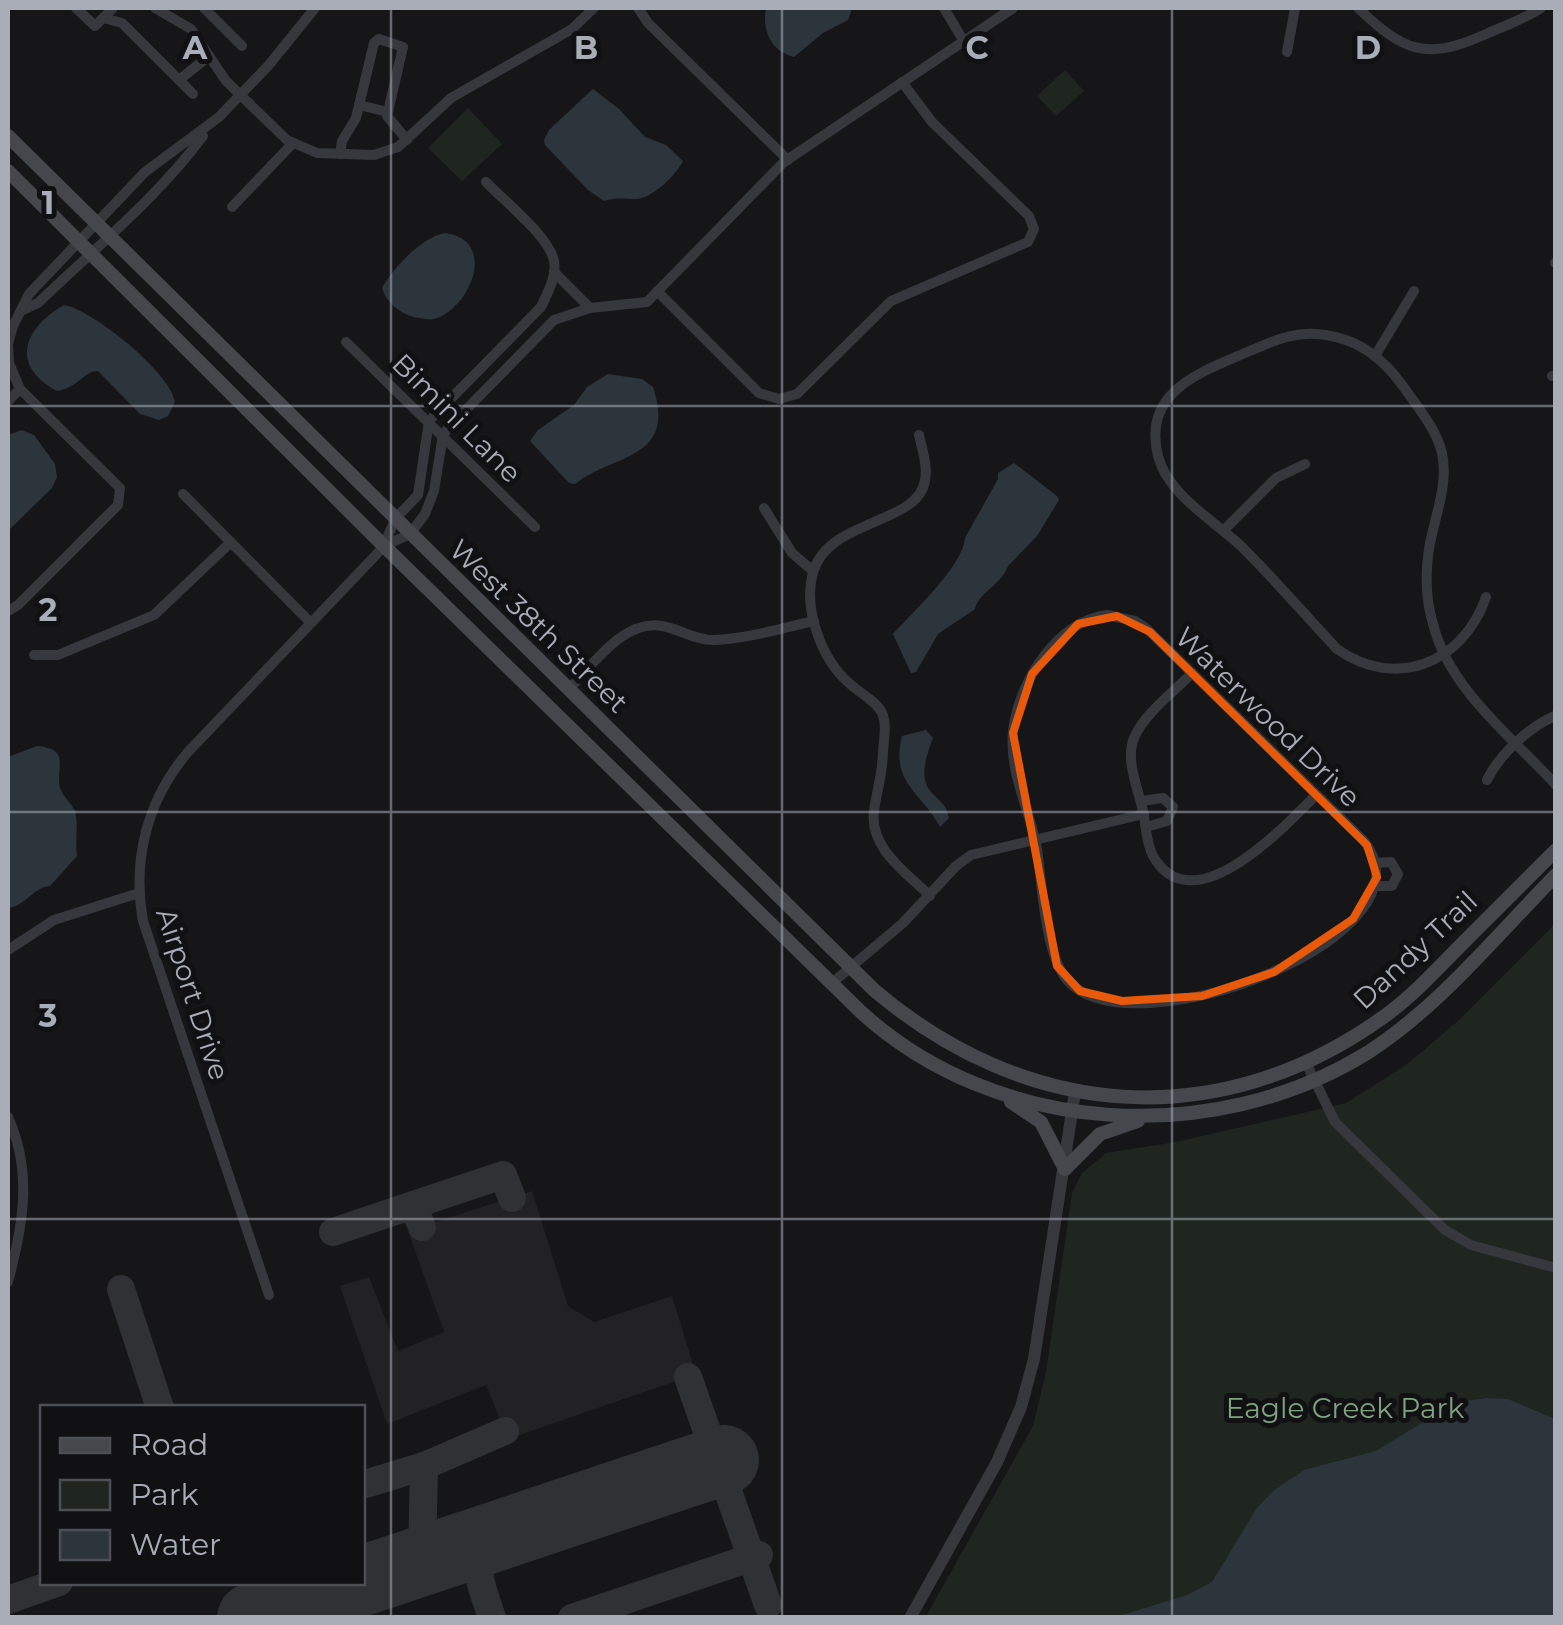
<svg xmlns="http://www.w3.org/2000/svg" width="1563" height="1625" viewBox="0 0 1563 1625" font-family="Montserrat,sans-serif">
  <rect width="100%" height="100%" fill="#161618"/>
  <polygon fill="#222225" points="532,1191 568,1306 594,1322 672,1296 696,1374 508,1439 486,1385 387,1424 340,1286 369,1277 398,1351 444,1332 408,1231"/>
  <g fill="#1e261f">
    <polygon points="1065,70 1084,91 1056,116 1037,96"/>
    <polygon points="468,108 502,144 462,181 428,148"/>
    <polygon points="1555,924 1555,1617 925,1618 1033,1426 1046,1372 1072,1193 1082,1173 1106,1153 1176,1142 1346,1103 1406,1065 1458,1021"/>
  </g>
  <g fill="#2c353c">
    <path d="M 766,8 L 851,8 L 852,9 L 848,20 L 823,33 L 794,57 C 770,51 762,29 766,8 Z"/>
    <path d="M 593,89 L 619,109 L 645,137 L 666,145 L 683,161 C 676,175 654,197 637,199 C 625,199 616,197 604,201 L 588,190 L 545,145 L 544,140 L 549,130 Z"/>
    <path d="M 445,233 C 497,240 472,305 437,318 C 430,321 422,318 414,317 C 399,313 386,302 382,288 C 393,268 422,237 445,233 Z"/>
    <path d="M 64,305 C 93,310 171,373 175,402 L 168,416 L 159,420 L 140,414 L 98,371 C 84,371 78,388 57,391 C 9,365 24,328 64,305 Z"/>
    <path d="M 608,374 L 642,379 L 653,387 C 677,460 615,453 575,484 L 569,483 L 530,441 L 538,430 L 574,405 L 587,387 Z"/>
    <polygon points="22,430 34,435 55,464 57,477 52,488 8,531 8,435"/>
    <path d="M 1014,463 L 1057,496 L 1059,500 L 1037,536 L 1008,566 C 1002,584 979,592 975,609 L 938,634 L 916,672 L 911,673 L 893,634 C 912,613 963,566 965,538 L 998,479 L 998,473 Z"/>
    <path d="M 926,730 L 933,738 C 927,754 918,777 931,792 C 940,802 946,803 949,818 L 940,827 C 922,792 890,784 902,736 Z"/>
    <path d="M 37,746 C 72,749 55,768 60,788 C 63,798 74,804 76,815 C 78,828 75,843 77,856 L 50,886 C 34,887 26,905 9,908 L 8,757 Z"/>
    <polygon points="1487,1398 1508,1399 1555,1419 1555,1617 1093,1617 1122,1615 1187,1595 1212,1582 1257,1508 1273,1491 1304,1470 1376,1451 1435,1415 1465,1401"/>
  </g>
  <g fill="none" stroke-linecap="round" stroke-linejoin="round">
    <g stroke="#303135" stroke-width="28">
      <polyline points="413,1205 503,1175 512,1198"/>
      <polyline points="333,1232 413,1205 422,1227"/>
      <polyline points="121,1289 160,1408"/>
      <polyline points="688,1377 768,1605"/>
      <polyline points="362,1485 424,1466 505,1431"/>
      <polyline points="438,1556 459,1557 478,1569"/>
      <polyline points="422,1561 424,1466"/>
      <polyline points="8,1600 59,1582"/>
      <path d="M 492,1618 C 482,1584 466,1562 498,1536"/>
      <polyline points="572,1618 759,1555"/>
    </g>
    <g stroke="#303135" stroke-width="70">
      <polyline points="362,1581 724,1460"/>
      <polyline points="252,1618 357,1582"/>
    </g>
    <g stroke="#37383d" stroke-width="10">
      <polyline points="76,8 95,26 113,8"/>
      <polyline points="155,8 191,29 226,81 287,140 317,153 374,155 398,147 451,98 572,29 594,8"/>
      <polyline points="204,8 242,46"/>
      <polyline points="638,8 648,23 788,160"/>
      <polyline points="944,8 963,40"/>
      <path d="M 1358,8 C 1403,51 1425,61 1484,35 C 1504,26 1524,19 1541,8"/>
      <polyline points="103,18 122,23 193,94"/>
      <polyline points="1287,52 1295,8"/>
      <polyline points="179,80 209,56"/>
      <polyline points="359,105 388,112"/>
      <polyline points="340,154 342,141 356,118 374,43 379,39 403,47 387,116 407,140"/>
      <polyline points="232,207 293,143"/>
      <polyline points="1555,263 1556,262"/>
      <polyline points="554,272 590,308"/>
      <polyline points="657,291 759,393 779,399 797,394 891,301 1028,242 1034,229 1029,216 932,122 902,82"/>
      <path d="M 23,310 L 38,303 C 94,249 156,199 203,136"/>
      <polyline points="346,342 535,527"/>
      <polyline points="1375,356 1414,291"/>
      <polyline points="1552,376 1556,375"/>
      <polyline points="8,401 20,389"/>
      <path d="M 919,435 C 922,449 928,466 925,480 C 919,525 829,518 813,572 C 803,608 821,659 849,683 C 859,693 876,700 882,713 C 887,724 884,739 883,751 C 883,772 877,790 874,811 C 869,848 906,872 930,896"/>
      <polyline points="183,494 311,623"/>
      <polyline points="764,508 792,553 813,571"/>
      <polyline points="1224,530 1276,478 1305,464"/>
      <path d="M 384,546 L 395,519 L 418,495 L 429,421 L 541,307 C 547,294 557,277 554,261 C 549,236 504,201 486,182"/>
      <path d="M 1486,597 C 1463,664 1395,690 1337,649 C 1306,616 1276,581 1244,549 C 1217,522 1168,496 1158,456 C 1142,392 1199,373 1245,353 C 1269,343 1291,332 1317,334 C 1343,336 1367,347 1385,365 C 1396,375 1404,388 1413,400 C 1425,417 1437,433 1442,453 C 1449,485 1434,518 1429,549 C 1425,574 1426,600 1433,624 C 1449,689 1512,737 1556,785"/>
      <polyline points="8,611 18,605 118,505 120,488 20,389 9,363 8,344 13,326 29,294 145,172 219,117 268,66 315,8"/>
      <path d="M 1107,615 L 1135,621 L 1147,629 L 1363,840 C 1443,935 1134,1053 1068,981 C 1045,956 1042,884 1037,849 C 1030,809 1009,774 1013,731 C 1019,682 1056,622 1107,615 Z"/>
      <polyline points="34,655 58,655 154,615 231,542"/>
      <path d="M 1192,673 C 1174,692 1146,712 1135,736 C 1124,758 1138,788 1143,811 C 1146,825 1146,843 1153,856 C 1193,926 1285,826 1316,795"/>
      <path d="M 569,689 C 593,665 623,619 662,626 C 680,629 694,640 714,640 C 747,639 782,628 814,621"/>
      <path d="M 1487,780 C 1499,755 1530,726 1555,716"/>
      <polyline points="1141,801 1163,798 1173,807 1167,821 1146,827"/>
      <polyline points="1376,886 1392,886 1398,874 1391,862 1376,863"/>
      <polyline points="8,950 54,920 139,893"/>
      <polyline points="832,983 903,923 956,866 971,855 1144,814"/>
      <polyline points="1306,1063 1335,1122 1445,1230 1471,1245 1556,1268"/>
      <path d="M 8,1117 C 33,1172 23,1226 8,1282"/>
      <path d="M 269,1295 L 143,921 C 132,860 147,800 188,752 L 374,557 L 384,546 L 410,534 L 425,514 L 434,491 L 443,435 L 448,428 L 554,320 L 590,308 L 647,302 L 784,162 L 1013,8"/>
    </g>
    <polyline stroke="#37383d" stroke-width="12" points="910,1618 997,1462 1021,1407 1034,1359 1075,1092"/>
    <g stroke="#45474d" stroke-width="14">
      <path d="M 8,136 L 874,990 C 1026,1119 1216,1136 1382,1018 C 1411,998 1435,971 1460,946 C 1492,914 1524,882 1556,850"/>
      <path d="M 8,171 L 384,546 L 861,1012 C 997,1136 1213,1148 1367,1053 C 1439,1007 1496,936 1556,875"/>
      <polyline points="1011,1102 1041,1122 1065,1169"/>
      <polyline points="1065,1169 1100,1134 1138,1121"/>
    </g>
  </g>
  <path fill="none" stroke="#e8590c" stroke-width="8" stroke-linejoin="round" d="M 1117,616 L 1150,632 L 1367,845 L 1377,877 L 1353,919 L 1274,972 L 1202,996 L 1122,1001 L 1080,991 L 1057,966 L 1013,733 L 1032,674 L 1078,624 Z"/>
  <path fill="none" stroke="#a8adb8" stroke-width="2.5" stroke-opacity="0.55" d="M 391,8 L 391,1618M 782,8 L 782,1618M 1172,8 L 1172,1618M 8,406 L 1556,406M 8,812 L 1556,812M 8,1219 L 1556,1219"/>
  <g text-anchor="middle" stroke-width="10" stroke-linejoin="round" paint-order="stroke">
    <g font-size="28" fill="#a8adb8" stroke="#111113">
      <text transform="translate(457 418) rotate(45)" y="10">Bimini Lane</text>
      <text transform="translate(539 626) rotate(44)" y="10">West 38th Street</text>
      <text transform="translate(1268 717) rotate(44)" y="10">Waterwood Drive</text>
      <text transform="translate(1415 950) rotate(-43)" y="10">Dandy Trail</text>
      <text transform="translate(193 994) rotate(72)" y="10">Airport Drive</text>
    </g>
    <g font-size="28" fill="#7fa381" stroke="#111113">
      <text x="1345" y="1418">Eagle Creek Park</text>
    </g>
  </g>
  <g font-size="32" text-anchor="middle" font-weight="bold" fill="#a8adb8" stroke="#111113" stroke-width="10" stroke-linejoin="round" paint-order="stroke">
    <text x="195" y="59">A</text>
    <text x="586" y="59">B</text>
    <text x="977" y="59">C</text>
    <text x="1368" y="59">D</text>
    <text x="48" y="214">1</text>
    <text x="48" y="621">2</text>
    <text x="48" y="1027">3</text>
  </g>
  <rect width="1563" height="1625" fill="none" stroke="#a8adb8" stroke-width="20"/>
  <rect x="40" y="1405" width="325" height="180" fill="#111113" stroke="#4d4f55" stroke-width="2.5"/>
  <rect x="60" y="1438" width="50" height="15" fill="#45474d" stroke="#4d4f55" stroke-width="2.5"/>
  <text x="130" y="1455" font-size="30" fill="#a8adb8">Road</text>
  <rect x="60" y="1480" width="50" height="30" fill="#1e261f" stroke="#4d4f55" stroke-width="2.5"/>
  <text x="130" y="1505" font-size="30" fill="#a8adb8">Park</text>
  <rect x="60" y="1530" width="50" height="30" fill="#2c353c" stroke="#4d4f55" stroke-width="2.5"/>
  <text x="130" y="1555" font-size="30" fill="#a8adb8">Water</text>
</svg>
